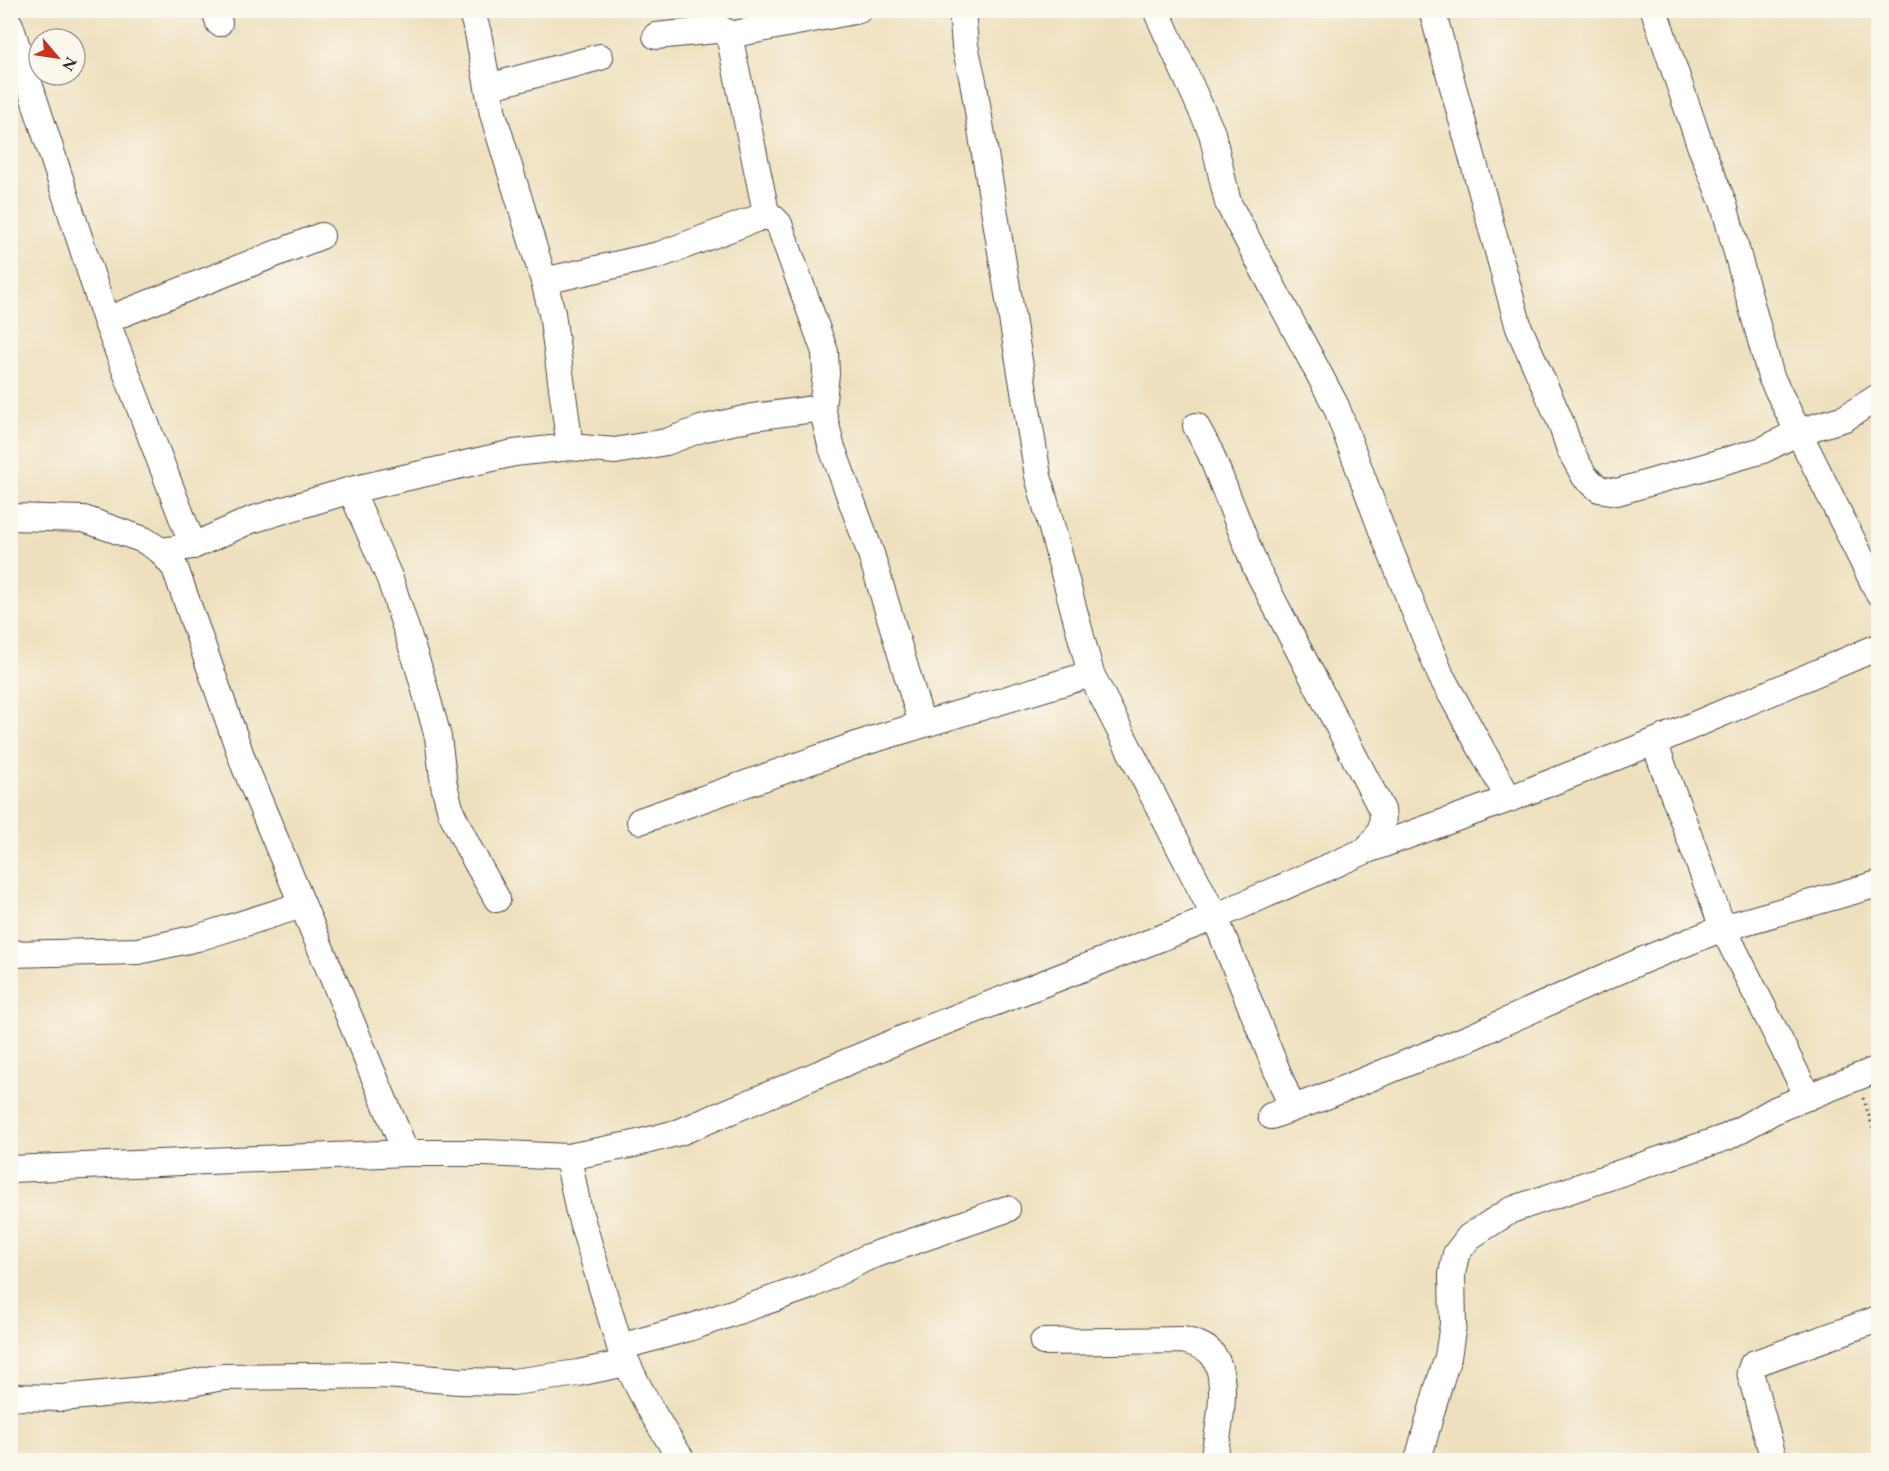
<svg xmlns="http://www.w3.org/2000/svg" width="1889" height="1471" viewBox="0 0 1889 1471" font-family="'EB Garamond',serif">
  <rect width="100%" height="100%" fill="#fbf7ec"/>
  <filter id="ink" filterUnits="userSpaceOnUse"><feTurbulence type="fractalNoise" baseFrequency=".0167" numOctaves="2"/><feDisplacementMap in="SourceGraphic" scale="12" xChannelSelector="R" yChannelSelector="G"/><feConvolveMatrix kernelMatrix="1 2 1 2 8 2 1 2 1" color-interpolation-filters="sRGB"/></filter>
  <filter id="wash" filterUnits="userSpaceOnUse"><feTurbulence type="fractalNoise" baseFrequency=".008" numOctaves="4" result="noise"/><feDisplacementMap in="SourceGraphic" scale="24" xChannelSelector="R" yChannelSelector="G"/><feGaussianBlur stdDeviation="1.35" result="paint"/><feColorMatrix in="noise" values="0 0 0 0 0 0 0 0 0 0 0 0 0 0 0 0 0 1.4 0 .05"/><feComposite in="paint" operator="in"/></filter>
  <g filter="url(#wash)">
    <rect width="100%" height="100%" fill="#eee0be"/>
  </g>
  <g filter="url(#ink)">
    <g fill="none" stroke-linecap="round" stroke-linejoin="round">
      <g stroke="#484641" stroke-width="28">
        <g id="minor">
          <polyline points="215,10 219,23"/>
          <polyline points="471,10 478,33 493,114 544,281 552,313 570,447"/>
          <polyline points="962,10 965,46 973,81 1038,476 1091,674"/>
          <polyline points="1156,10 1212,133 1228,203 1336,406 1381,528 1441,676 1509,799"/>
          <polyline points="1432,10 1519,328 1561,423 1570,450 1585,477 1599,489 1617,492 1763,450 1798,432 1845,418 1878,397"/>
          <polyline points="1654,10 1700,145 1724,205 1771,377 1878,592"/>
          <polyline points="10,25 106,320 193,546"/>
          <polyline points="729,35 859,10"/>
          <polyline points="656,36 716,30 723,30 729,35 767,217"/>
          <polyline points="488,87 600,57"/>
          <polyline points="544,281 659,255 761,217 772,217 779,224 825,352 826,374 822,408"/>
          <polyline points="106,320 321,236"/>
          <path d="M 1196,426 L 1210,452 L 1256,568 L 1382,810 C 1385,828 1378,837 1367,850"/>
          <polyline points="351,490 390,579 420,672 438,737 444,785 451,812 468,847 497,899"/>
          <polyline points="10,517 84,519 144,540 161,551 175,568 245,767 406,1153"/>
          <polyline points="161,551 193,546 251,520 351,490 514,453 570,447 615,451 666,442 701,429 753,417 822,408 831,445 871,554 922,724"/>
          <polyline points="1654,742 1723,928 1808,1097"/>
          <polyline points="640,821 868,741 1091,674 1215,917 1292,1108"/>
          <polyline points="10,954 138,951 197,938 302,905"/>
          <polyline points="1271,1116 1321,1098 1471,1037 1641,961 1723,928 1878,884"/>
          <path d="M 568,1157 L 578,1208 L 620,1347 C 635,1384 660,1427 682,1460"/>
          <polyline points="10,1169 406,1153 485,1153 568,1157 634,1144 680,1132 921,1031 1215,917 1367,850 1509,799 1654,742 1878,647"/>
          <path d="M 1043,1342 L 1183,1340 C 1193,1343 1205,1345 1212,1354 C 1231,1376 1218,1433 1213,1460"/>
          <polyline points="620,1347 692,1327 810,1286 868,1257 1007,1209"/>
          <polyline points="10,1397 62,1398 164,1388 223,1377 386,1375 459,1381 513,1382 578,1373 626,1363"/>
          <polyline points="1418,1460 1437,1391 1448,1357 1453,1324 1452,1274 1456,1254 1469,1237 1511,1210 1727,1137 1777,1109 1878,1069"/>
          <polyline points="1774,1460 1750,1372 1753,1364 1878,1319"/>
        </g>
      </g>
      <g stroke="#484641" stroke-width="3" stroke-dasharray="1.5 4.5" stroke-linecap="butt">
        <polyline points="1863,1098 1874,1131 1878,1159"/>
        <polyline points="1877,1298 1878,1239"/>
      </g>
      <use href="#minor" stroke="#fff" stroke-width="26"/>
    </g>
  </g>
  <rect width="1889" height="1471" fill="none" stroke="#fbf7ec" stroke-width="36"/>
  <g transform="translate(57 57) rotate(119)"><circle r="28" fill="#fbf7ec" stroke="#a8a59f" stroke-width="1.5"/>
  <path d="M0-4.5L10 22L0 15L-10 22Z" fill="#c8321e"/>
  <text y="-9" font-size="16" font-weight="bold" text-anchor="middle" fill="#2b2b2b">N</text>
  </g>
</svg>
